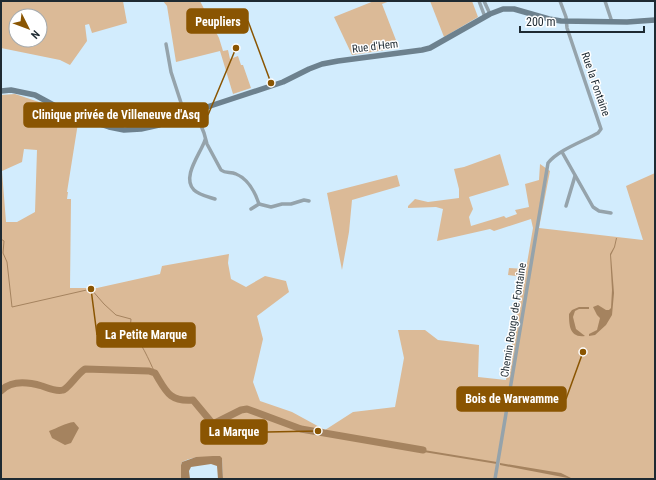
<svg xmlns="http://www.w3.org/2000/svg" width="656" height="480" viewBox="0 0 656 480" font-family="'Roboto Condensed',sans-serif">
  <rect width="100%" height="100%" fill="#d2ecfd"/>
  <g fill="#dbba97" fill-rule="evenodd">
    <path d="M 1,1 L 123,1 L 127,23 L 92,33 L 89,24 L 85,25 L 87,41 L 70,65 L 60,60 L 1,48 ZM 16,16 L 40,16 L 40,40 L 16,40 Z"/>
    <polygon points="163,1 200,1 219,38 223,51 228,50 230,59 238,56 241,65 243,65 251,88 233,94 220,51 176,62 167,6"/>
    <polygon points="374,1 390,1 382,4 399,48 352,55 334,17"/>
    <polygon points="430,1 472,1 478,17 444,37"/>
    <path d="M 15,94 L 48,105 L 47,109 L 52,111 L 53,109 L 69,119 L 78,123 L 67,192 L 68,192 L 67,199 L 71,199 L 70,288 L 97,288 L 160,274 L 162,266 L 229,254 L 228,263 L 231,279 L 246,287 L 265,276 L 286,281 L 289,292 L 257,316 L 263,339 L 253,382 L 260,401 L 292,412 L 325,430 L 353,412 L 395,407 L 404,358 L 398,330 L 425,330 L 438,340 L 479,345 L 478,377 L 506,380 L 523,277 L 508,275 L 509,268 L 526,269 L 533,228 L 531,219 L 494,231 L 490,229 L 437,241 L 443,209 L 436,207 L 408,208 L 408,206 L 415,199 L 428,202 L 459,198 L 459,189 L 454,169 L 464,167 L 500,154 L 509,185 L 469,197 L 473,209 L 469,217 L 471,226 L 504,216 L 506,218 L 517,214 L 515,210 L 529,207 L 525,184 L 539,180 L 540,164 L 550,171 L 539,228 L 643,240 L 626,186 L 655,173 L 655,479 L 223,479 L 222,458 C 209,457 195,455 182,462 L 181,465 L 181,479 L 1,479 L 1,95 ZM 24,149 L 37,150 L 35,212 L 17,222 L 6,222 L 2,171 L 22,162 Z"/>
    <polygon points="397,175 400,186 352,200 349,232 342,270 327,193"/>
  </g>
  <g fill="#a5835f">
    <polygon points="616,238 617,238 615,247 611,255 614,293 612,315 606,325 595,335 589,336 589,334 597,330 600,318 597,315 593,307 598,305 606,310 609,310 611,308 612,290 610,254 614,247"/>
    <path d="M 579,307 L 589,307 L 589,309 L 579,309 L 575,311 L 573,317 L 576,329 L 585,336 C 570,338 569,326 569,314 L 572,310 Z"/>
    <path d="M 74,422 L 79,428 L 71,443 L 65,445 L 52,438 L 49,431 C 58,428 65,423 74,422 Z"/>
    <polygon points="300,427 320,433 497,462 497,464 314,434 299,430"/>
    <polygon points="213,456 220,456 222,458 223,479 218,479 217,466 211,464 191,467 189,471 190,479 181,479 181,465 182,462 196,457"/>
    <polygon points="500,463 561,473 573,479 500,465"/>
  </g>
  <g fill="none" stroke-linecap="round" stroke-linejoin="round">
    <path stroke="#a5835f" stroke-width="1" d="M 1,239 L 4,241 L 3,253 L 7,262 L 12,307 L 91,289 L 104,304 L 116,315 L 131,319 L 130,330 C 142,343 148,358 155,373"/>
    <path stroke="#a5835f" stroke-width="7" d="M 1,391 C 11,380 28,382 42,386 C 48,388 56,392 63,390 C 68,389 77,374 85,369 L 149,371 L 155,373 C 166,391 169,402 193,400 L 213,424 L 241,410 L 247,409 L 301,429 L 423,450"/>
    <g stroke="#95a3ab" stroke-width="3.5">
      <polyline points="479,1 485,17"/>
      <polyline points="484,1 490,14"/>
      <polyline points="605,1 612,22"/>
      <polyline points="166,44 171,72 185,115"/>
      <path d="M 195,111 L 204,133 L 207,144 L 221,170 C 226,174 231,171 236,174 C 248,179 255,192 259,204"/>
      <path d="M 205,140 C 201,153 181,177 194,190 C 199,195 209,197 215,199"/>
      <polyline points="562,152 593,207 599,211 611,213"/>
      <polyline points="566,206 575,176"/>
      <polyline points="251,209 259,204 271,207 282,204 291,204 304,200 309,201"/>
      <path d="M 495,479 L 548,163 C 558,150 584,141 598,133 L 601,129 L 567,28 L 566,17 L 560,1"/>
    </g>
    <polyline stroke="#6d818e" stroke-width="5.5" points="1,91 11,90 35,95 72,115 109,127 124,130 141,129 159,125 195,111 283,82 309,69 322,64 338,61 422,50 430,48 490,14 503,9 514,9 549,19 561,21 627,22 655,20"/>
  </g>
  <g text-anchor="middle" stroke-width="3" stroke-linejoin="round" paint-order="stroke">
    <g font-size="11" fill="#1e2a32" stroke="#fff">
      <text transform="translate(375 46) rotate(-7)" y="4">Rue d'Hem</text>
      <text transform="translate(596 84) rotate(71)" y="4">Rue la Fontaine</text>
      <text transform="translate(513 320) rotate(-81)" y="4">Chemin Rouge de Fontaine</text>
    </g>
  </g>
  <path fill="none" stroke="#8a5502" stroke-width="1.5" d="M271 83L248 21M236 48L208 115M91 289L97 335M583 352L566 399M318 431L267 432"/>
  <g fill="#8a5502" stroke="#fff" stroke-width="1.5">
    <circle cx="271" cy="83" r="4"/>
    <circle cx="236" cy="48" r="4"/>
    <circle cx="91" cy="289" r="4"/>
    <circle cx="583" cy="352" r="4"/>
    <circle cx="318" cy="431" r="4"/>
  </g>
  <g fill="#8a5502" stroke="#8a5502" stroke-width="1.5">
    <rect x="187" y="9" width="61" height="24" rx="4"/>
    <rect x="24" y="103" width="184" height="24" rx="4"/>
    <rect x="97" y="323" width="98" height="24" rx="4"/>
    <rect x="457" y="387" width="109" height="24" rx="4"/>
    <rect x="201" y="420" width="66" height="24" rx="4"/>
  </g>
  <g font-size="12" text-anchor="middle" font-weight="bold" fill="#fff">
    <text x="218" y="26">Peupliers</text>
    <text x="116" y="119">Clinique privée de Villeneuve d'Asq</text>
    <text x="146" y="339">La Petite Marque</text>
    <text x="512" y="403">Bois de Warwamme</text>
    <text x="234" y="436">La Marque</text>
  </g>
  <rect width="656" height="480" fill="none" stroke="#1e2a32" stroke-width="4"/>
  <g transform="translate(28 28) rotate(132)"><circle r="19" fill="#ffffff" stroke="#a5aaad"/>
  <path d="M0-3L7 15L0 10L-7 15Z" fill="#8a5502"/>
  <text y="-6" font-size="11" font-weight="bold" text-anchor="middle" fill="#1e2a32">N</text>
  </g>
  <path d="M520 26v6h124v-6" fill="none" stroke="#1e2a32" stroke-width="2"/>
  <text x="526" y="26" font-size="12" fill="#1e2a32" stroke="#ffffff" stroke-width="3" paint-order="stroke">200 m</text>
</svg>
